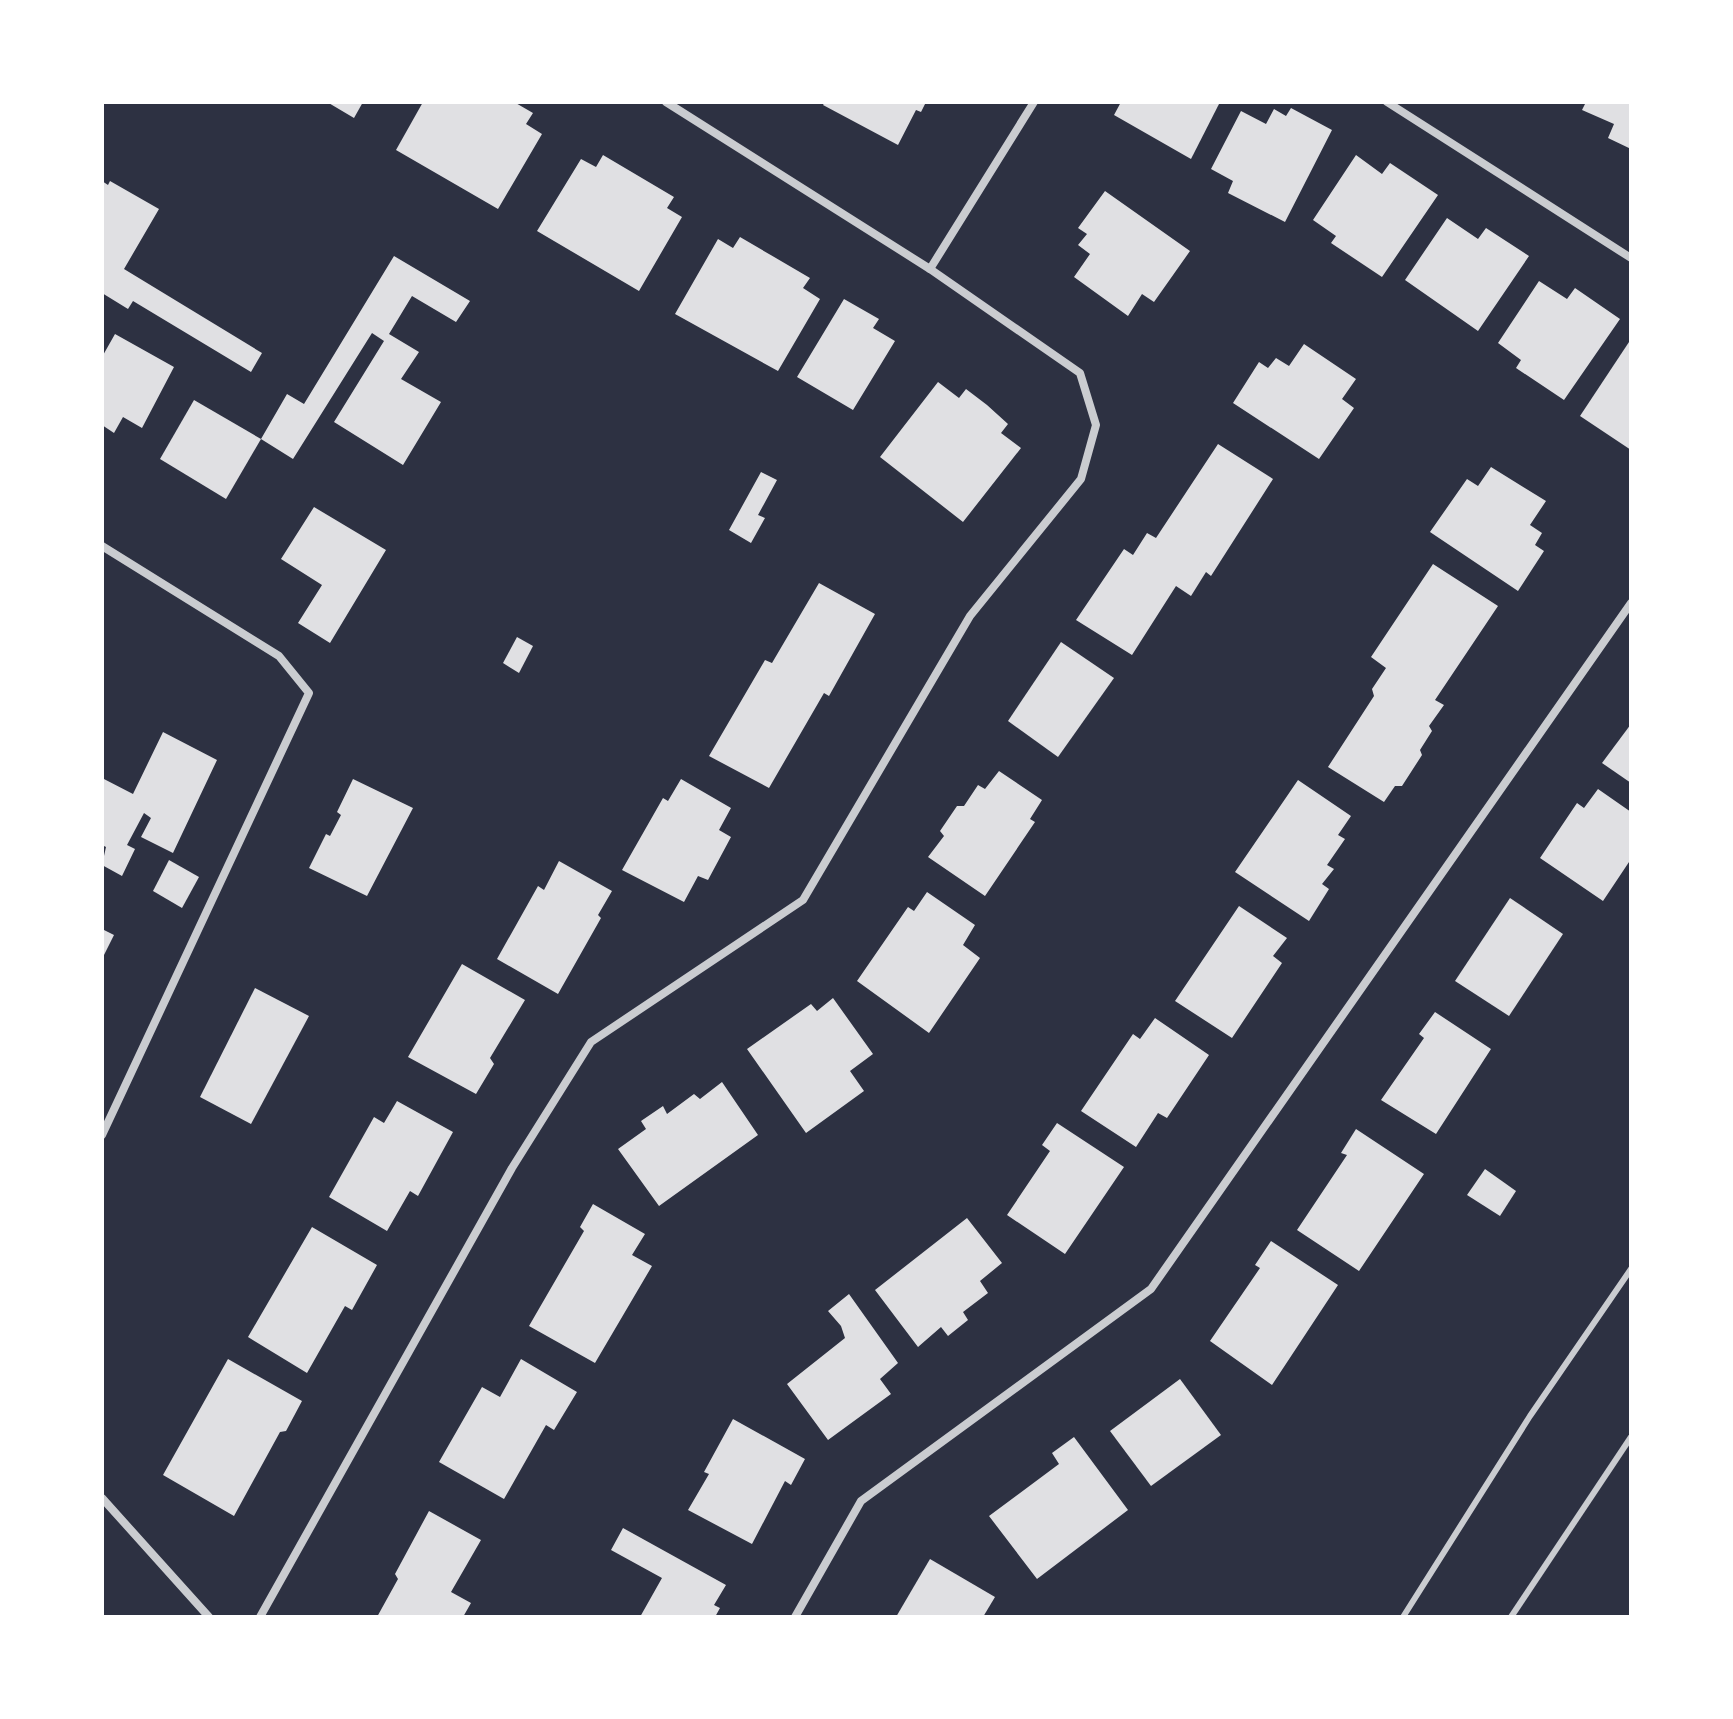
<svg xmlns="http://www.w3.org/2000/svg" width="1733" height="1719" viewBox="0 0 1733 1719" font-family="'IBM Plex Serif',serif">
  <rect width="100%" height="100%" fill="#2d3142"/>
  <g fill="#e0e0e3">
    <polygon points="327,102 363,102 354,118"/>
    <polygon points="423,102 514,102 533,113 526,124 542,134 498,209 396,150"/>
    <polygon points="825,102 926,102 921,112 916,110 898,145 823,105"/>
    <polygon points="1121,102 1220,102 1191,159 1114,115"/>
    <polygon points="1586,102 1631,102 1631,149 1608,138 1614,124 1582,110"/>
    <polygon points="1291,108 1332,130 1285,222 1228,193 1233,181 1211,169 1241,111 1266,124 1274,109 1286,116"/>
    <polygon points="603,155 674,197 667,208 682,217 639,291 537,231 581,159 596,167"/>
    <polygon points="1356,155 1382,174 1390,163 1438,195 1382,277 1331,243 1336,236 1313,220"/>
    <polygon points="102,181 108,185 110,181 159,209 124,269 262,353 251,372 133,301 128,309 102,293"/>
    <polygon points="1105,191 1190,251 1154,302 1142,294 1128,316 1074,277 1090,254 1078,245 1087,234 1078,228"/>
    <polygon points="1447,218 1478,239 1486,228 1529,256 1478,331 1405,280"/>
    <polygon points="740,237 810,278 803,288 820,299 778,371 675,314 718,239 733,248"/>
    <polygon points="394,256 470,301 456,322 412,296 389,334 419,352 401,379 441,402 403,465 334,422 384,341 372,333 293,459 261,439 287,394 304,404"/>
    <polygon points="1539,281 1567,299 1575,288 1620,319 1564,400 1516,368 1521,360 1498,343"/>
    <polygon points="844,299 879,319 873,328 895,341 853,410 797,377"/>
    <polygon points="115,334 174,367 142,428 123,417 114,433 102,425 102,357"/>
    <polygon points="1631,339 1631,450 1580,416"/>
    <polygon points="1304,344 1356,379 1342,399 1354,408 1319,459 1233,403 1259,362 1268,368 1276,358 1289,366"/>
    <polygon points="938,382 959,398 966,389 987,405 1008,424 1001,433 1021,448 963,522 880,457"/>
    <polygon points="194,400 261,439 226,499 160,459"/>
    <polygon points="1218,444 1273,479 1211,576 1206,572 1191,596 1176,586 1132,655 1076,620 1124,549 1133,555 1147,533 1156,538"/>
    <polygon points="1491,467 1546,501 1530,525 1542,533 1535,545 1544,551 1518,591 1430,532 1467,479 1478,486"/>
    <polygon points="761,472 777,480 758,515 765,518 751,543 729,530"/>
    <polygon points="314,507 386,550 330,643 298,623 322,585 281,559"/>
    <polygon points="1433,564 1498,606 1435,700 1444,705 1429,726 1432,731 1420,750 1422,755 1402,786 1395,786 1384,802 1328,767 1374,696 1372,689 1386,668 1371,657"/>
    <polygon points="819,583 875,614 829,696 824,693 769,788 709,756 765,660 772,663"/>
    <polygon points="517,637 533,646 519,673 503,663"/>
    <polygon points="1061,642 1114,678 1058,757 1008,721"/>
    <polygon points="1631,724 1631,783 1602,763"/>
    <polygon points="163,732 217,760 173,853 141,837 151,818 144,813 127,845 135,849 122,876 102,865 106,847 102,845 102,778 133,794"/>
    <polygon points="999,771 1042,800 1030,819 1035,822 985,896 928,857 944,836 940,831 957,806 964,806 978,785 985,789"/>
    <polygon points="353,779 413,808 367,896 309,868 326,834 330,836 341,815 337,812"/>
    <polygon points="681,779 731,808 719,830 731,837 708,880 698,876 684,902 622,870 663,798 668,801"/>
    <polygon points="1298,780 1351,816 1338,835 1345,839 1327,865 1334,869 1322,884 1329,889 1309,921 1235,872"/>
    <polygon points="1598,789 1631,812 1631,859 1603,901 1540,858 1577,803 1584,808"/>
    <polygon points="169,860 199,877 182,908 153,891"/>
    <polygon points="559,861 612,891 598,915 601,918 558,994 497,959 538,886 544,890"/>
    <polygon points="927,892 975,925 963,945 980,958 929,1033 857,981 908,907 914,911"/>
    <polygon points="1510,898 1563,934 1509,1016 1455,981"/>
    <polygon points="1239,906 1287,938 1273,956 1282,963 1232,1038 1175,1001"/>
    <polygon points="102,929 114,935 102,959"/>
    <polygon points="462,964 525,1000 490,1058 494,1064 476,1094 408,1057"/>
    <polygon points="255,988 309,1016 251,1124 200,1097"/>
    <polygon points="833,998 873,1054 850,1071 864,1091 806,1133 747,1049 811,1004 817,1011"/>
    <polygon points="1435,1012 1491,1049 1436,1134 1381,1100 1424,1038 1419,1034"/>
    <polygon points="1155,1018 1209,1055 1167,1118 1158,1113 1136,1147 1081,1111 1133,1034 1140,1039"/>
    <polygon points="722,1082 758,1135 659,1206 618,1149 646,1129 641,1121 663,1106 667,1114 694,1094 700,1099"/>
    <polygon points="397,1101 453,1132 418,1196 410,1191 387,1231 329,1197 374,1117 384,1123"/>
    <polygon points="1057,1123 1124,1167 1065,1254 1007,1215 1050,1151 1042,1145"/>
    <polygon points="1356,1129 1424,1174 1359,1271 1297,1230 1347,1155 1341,1153"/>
    <polygon points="1485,1169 1516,1191 1500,1216 1467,1195"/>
    <polygon points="593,1204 645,1234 632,1255 652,1266 595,1363 529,1326 584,1231 580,1227"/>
    <polygon points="967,1218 1002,1263 980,1281 988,1293 963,1312 968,1320 948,1336 941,1327 918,1347 875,1290"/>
    <polygon points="312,1227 377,1265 352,1310 345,1306 307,1373 248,1337"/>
    <polygon points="1271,1241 1338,1285 1272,1385 1210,1341 1260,1268 1255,1265"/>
    <polygon points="849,1294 898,1363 880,1379 891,1394 828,1440 787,1384 845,1338 841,1326 828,1311"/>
    <polygon points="228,1359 302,1401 286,1431 280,1432 234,1516 163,1475"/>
    <polygon points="521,1359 577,1392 554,1430 546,1425 504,1499 439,1462 482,1387 500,1397"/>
    <polygon points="1180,1379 1221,1435 1151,1486 1110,1431"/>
    <polygon points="733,1419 805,1459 791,1485 785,1481 752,1544 688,1510 709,1474 704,1472"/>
    <polygon points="1074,1437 1128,1510 1037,1579 989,1516 1059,1464 1052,1453"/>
    <polygon points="429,1511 481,1540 451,1592 471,1603 463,1617 377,1617 398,1579 395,1574"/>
    <polygon points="623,1528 726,1585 714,1605 720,1608 715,1617 640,1617 662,1578 611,1550"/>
    <polygon points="930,1559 995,1597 983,1617 896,1617"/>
  </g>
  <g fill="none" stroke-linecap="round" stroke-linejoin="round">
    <g stroke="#caccd0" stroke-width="6">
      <polyline points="1403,1617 1530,1416 1631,1269"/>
      <polyline points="1511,1617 1631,1437"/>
    </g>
    <g stroke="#caccd0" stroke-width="8">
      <polyline points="1387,102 1631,258"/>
      <polyline points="930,269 1034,102"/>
      <polyline points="102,546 279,656 309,693 102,1135"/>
      <polyline points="102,1498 209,1617"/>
      <polyline points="260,1617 512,1168 591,1042 803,900 970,616 1081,479 1096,425 1080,373 930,269 666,102"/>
      <polyline points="795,1617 861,1501 1151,1289 1631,603"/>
    </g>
  </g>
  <rect width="1733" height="1719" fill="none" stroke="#ffffff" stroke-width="208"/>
</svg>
